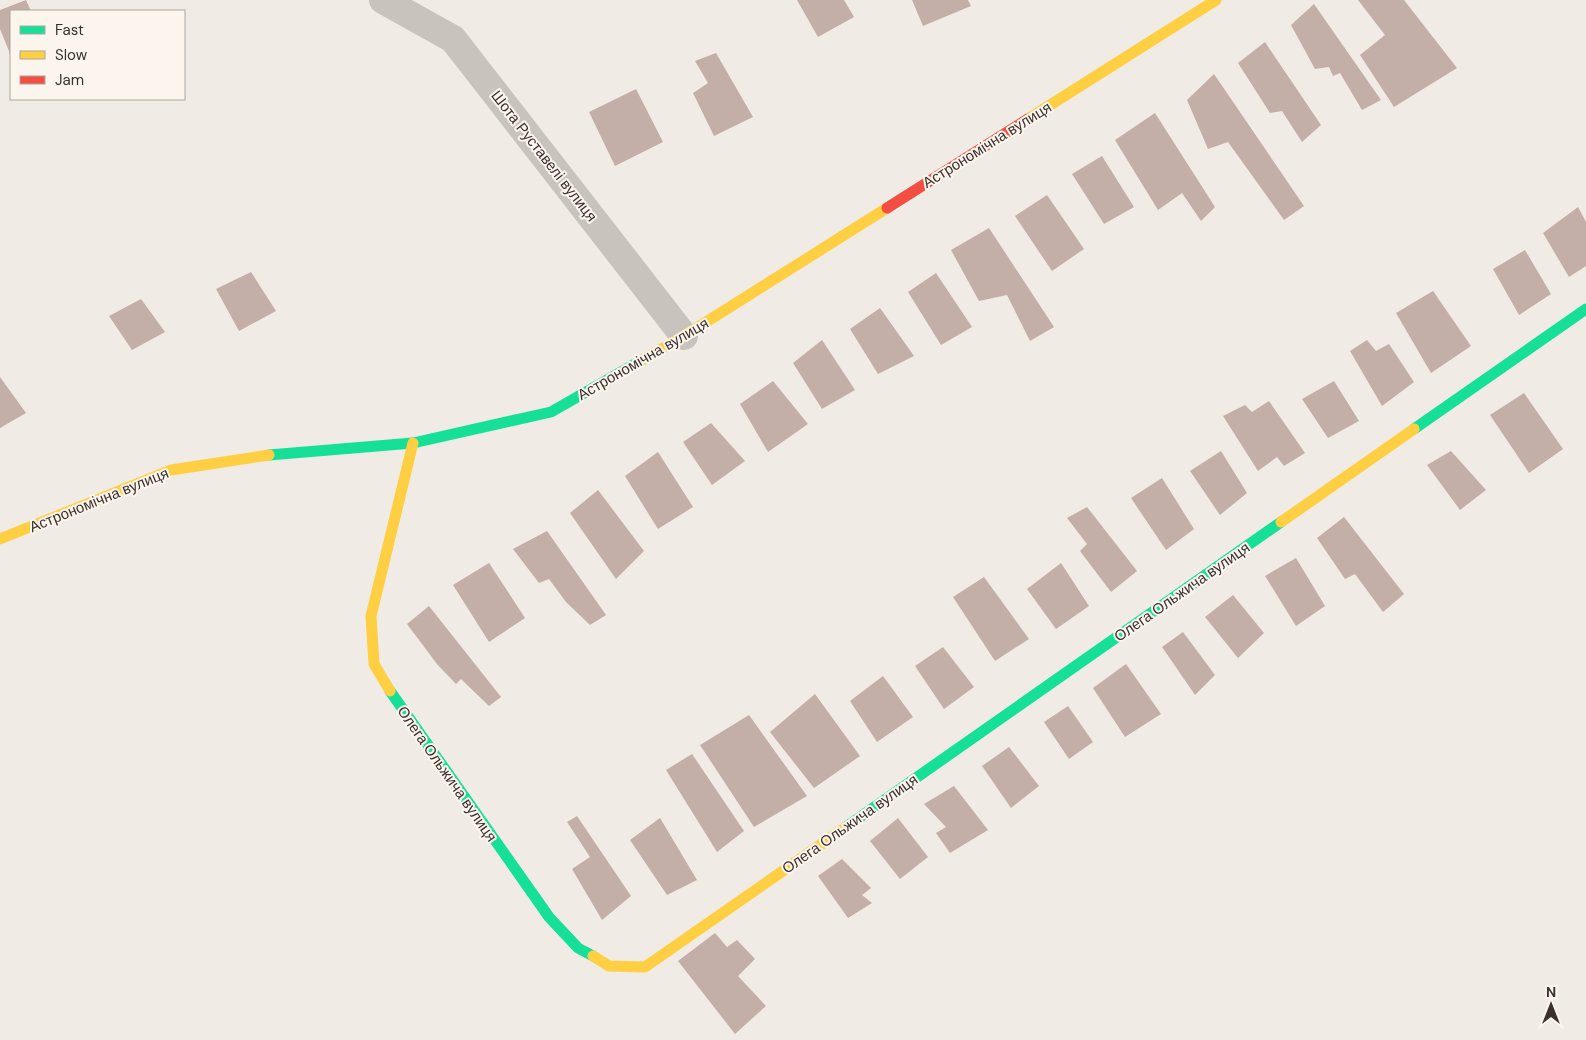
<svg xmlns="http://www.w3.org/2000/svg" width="1586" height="1040" viewBox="0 0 1586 1040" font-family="'DM Sans',sans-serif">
  <rect width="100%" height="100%" fill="#f0ebe5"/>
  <g fill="#c3afa7">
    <polygon points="26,0 31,11 11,11 11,56 0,29 0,10"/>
    <polygon points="797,0 844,0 854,17 818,37"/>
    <polygon points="912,0 968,0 971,6 923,26"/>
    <polygon points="1358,0 1404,0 1457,68 1394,107 1360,55 1385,35"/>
    <polygon points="1314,4 1381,100 1362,110 1340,73 1333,76 1329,67 1315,69 1291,25"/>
    <polygon points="1265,42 1321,125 1302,142 1282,111 1270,113 1238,63"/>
    <polygon points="716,53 753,117 714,136 693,93 708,83 695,61"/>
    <polygon points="1214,74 1304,206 1284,220 1228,142 1208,149 1187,100"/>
    <polygon points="636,89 663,142 615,166 589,112"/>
    <polygon points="1155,113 1215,207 1201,221 1182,193 1158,210 1115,140"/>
    <polygon points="1102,156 1134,207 1104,224 1072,174"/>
    <polygon points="1047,195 1084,249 1052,271 1015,216"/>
    <polygon points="1578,207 1586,222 1586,266 1569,277 1543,233"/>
    <polygon points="989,228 1054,327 1030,341 1007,295 979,301 951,250"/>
    <polygon points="1525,250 1551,294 1519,315 1493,269"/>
    <polygon points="251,272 276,311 239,331 216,289"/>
    <polygon points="936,273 972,327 941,345 908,292"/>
    <polygon points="1433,291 1471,346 1431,373 1396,313"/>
    <polygon points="141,299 165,332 132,350 109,316"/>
    <polygon points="880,308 914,356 878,374 850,329"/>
    <polygon points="822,340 855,390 822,409 793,363"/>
    <polygon points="1367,340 1376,351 1389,344 1414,382 1382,406 1350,351"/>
    <polygon points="0,377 26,413 0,428"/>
    <polygon points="773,381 808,424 768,452 740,404"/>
    <polygon points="1334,381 1359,421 1328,438 1302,399"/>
    <polygon points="1524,393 1563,449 1529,473 1490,415"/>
    <polygon points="1269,401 1305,453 1284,466 1277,457 1258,471 1223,416 1245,405 1252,412"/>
    <polygon points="711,423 745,461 712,485 683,442"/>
    <polygon points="1221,451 1247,493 1220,515 1190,471"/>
    <polygon points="1451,451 1486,490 1460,510 1427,465"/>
    <polygon points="658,452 693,507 658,529 625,476"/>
    <polygon points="1162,478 1194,529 1166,550 1131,498"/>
    <polygon points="598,490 644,551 616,579 570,513"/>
    <polygon points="1087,507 1137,571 1111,592 1080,551 1087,544 1067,518"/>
    <polygon points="1344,517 1404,594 1383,612 1355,574 1345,579 1317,538"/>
    <polygon points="547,531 606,615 590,625 566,602 549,579 539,583 513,549"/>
    <polygon points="1296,558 1325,606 1296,626 1265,576"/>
    <polygon points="489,563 525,618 489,642 453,585"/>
    <polygon points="1061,563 1089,606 1056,629 1027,589"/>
    <polygon points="984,577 1029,639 995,661 953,597"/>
    <polygon points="1233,595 1264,633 1238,658 1205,617"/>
    <polygon points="429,606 501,697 489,706 461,679 456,684 437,664 407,624"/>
    <polygon points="1183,632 1215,675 1195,695 1162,647"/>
    <polygon points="943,647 974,687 944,709 915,666"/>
    <polygon points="1126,664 1161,714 1125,737 1093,688"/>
    <polygon points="883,676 913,717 877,742 850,701"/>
    <polygon points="815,694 860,756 814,788 770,732"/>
    <polygon points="1068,706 1093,742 1069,759 1044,722"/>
    <polygon points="749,715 807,796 754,827 700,745"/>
    <polygon points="1009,747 1039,786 1011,808 982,766"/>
    <polygon points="692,754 744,831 717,852 666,770"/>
    <polygon points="954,786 988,830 950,853 936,833 946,827 924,804"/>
    <polygon points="577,816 631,896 602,920 572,869 590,857 567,822"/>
    <polygon points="660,818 697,880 667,895 630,840"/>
    <polygon points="898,818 928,857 900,879 870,841"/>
    <polygon points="842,859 871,888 862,895 872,903 848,918 818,876"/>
    <polygon points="715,933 727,947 737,940 755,959 738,976 766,1006 735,1034 678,961"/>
  </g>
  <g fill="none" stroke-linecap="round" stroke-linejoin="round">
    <polyline stroke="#c9c3be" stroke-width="28" points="383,0 453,39 684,336"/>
    <g stroke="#16e098" stroke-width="11">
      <polyline points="1414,429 1586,309"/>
      <polyline points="269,455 413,443 551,412 642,360"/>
      <polyline points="390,691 549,917 578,948 593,956"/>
      <polyline points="846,827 1281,522"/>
    </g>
    <g stroke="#ffcf43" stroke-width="11">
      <polyline points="1028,119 1216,0"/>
      <polyline points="642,360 684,336 887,208"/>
      <polyline points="1281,522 1414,429"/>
      <polyline points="0,539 171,470 269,455"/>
      <polyline points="390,691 374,664 371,616 413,443"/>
      <polyline points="593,956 609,966 645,967 846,827"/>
    </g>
    <polyline stroke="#f24e42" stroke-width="11" points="887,208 1028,119"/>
  </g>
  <g text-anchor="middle" stroke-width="4" stroke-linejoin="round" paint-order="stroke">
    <g font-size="15" fill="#3b302b" stroke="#fbf5ee">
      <text transform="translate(987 145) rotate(-32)" y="5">Астрономічна вулиця</text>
      <text transform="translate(544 156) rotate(52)" y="5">Шота Руставелі вулиця</text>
      <text transform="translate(643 359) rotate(-30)" y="5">Астрономічна вулиця</text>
      <text transform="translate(99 500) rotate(-22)" y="5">Астрономічна вулиця</text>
      <text transform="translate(1182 592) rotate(-35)" y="5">Олега Ольжича вулиця</text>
      <text transform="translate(447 774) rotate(55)" y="5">Олега Ольжича вулиця</text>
      <text transform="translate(850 824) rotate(-35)" y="5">Олега Ольжича вулиця</text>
    </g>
  </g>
  <rect x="10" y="10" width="175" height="90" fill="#fbf5ee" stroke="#aea6a0"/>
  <rect x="20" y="26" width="25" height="8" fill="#16e098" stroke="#aea6a0"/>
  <text x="55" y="35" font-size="15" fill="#3b302b">Fast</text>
  <rect x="20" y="51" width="25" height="8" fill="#ffcf43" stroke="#aea6a0"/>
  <text x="55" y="60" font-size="15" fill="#3b302b">Slow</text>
  <rect x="20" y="76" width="25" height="8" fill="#f24e42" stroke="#aea6a0"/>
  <text x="55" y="85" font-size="15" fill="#3b302b">Jam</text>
  <g transform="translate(1551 1005)" stroke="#fbf5ee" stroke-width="4" paint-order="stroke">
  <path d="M0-4L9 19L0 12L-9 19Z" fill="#3b302b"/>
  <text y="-8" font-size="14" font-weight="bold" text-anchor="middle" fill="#3b302b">N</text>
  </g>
</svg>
